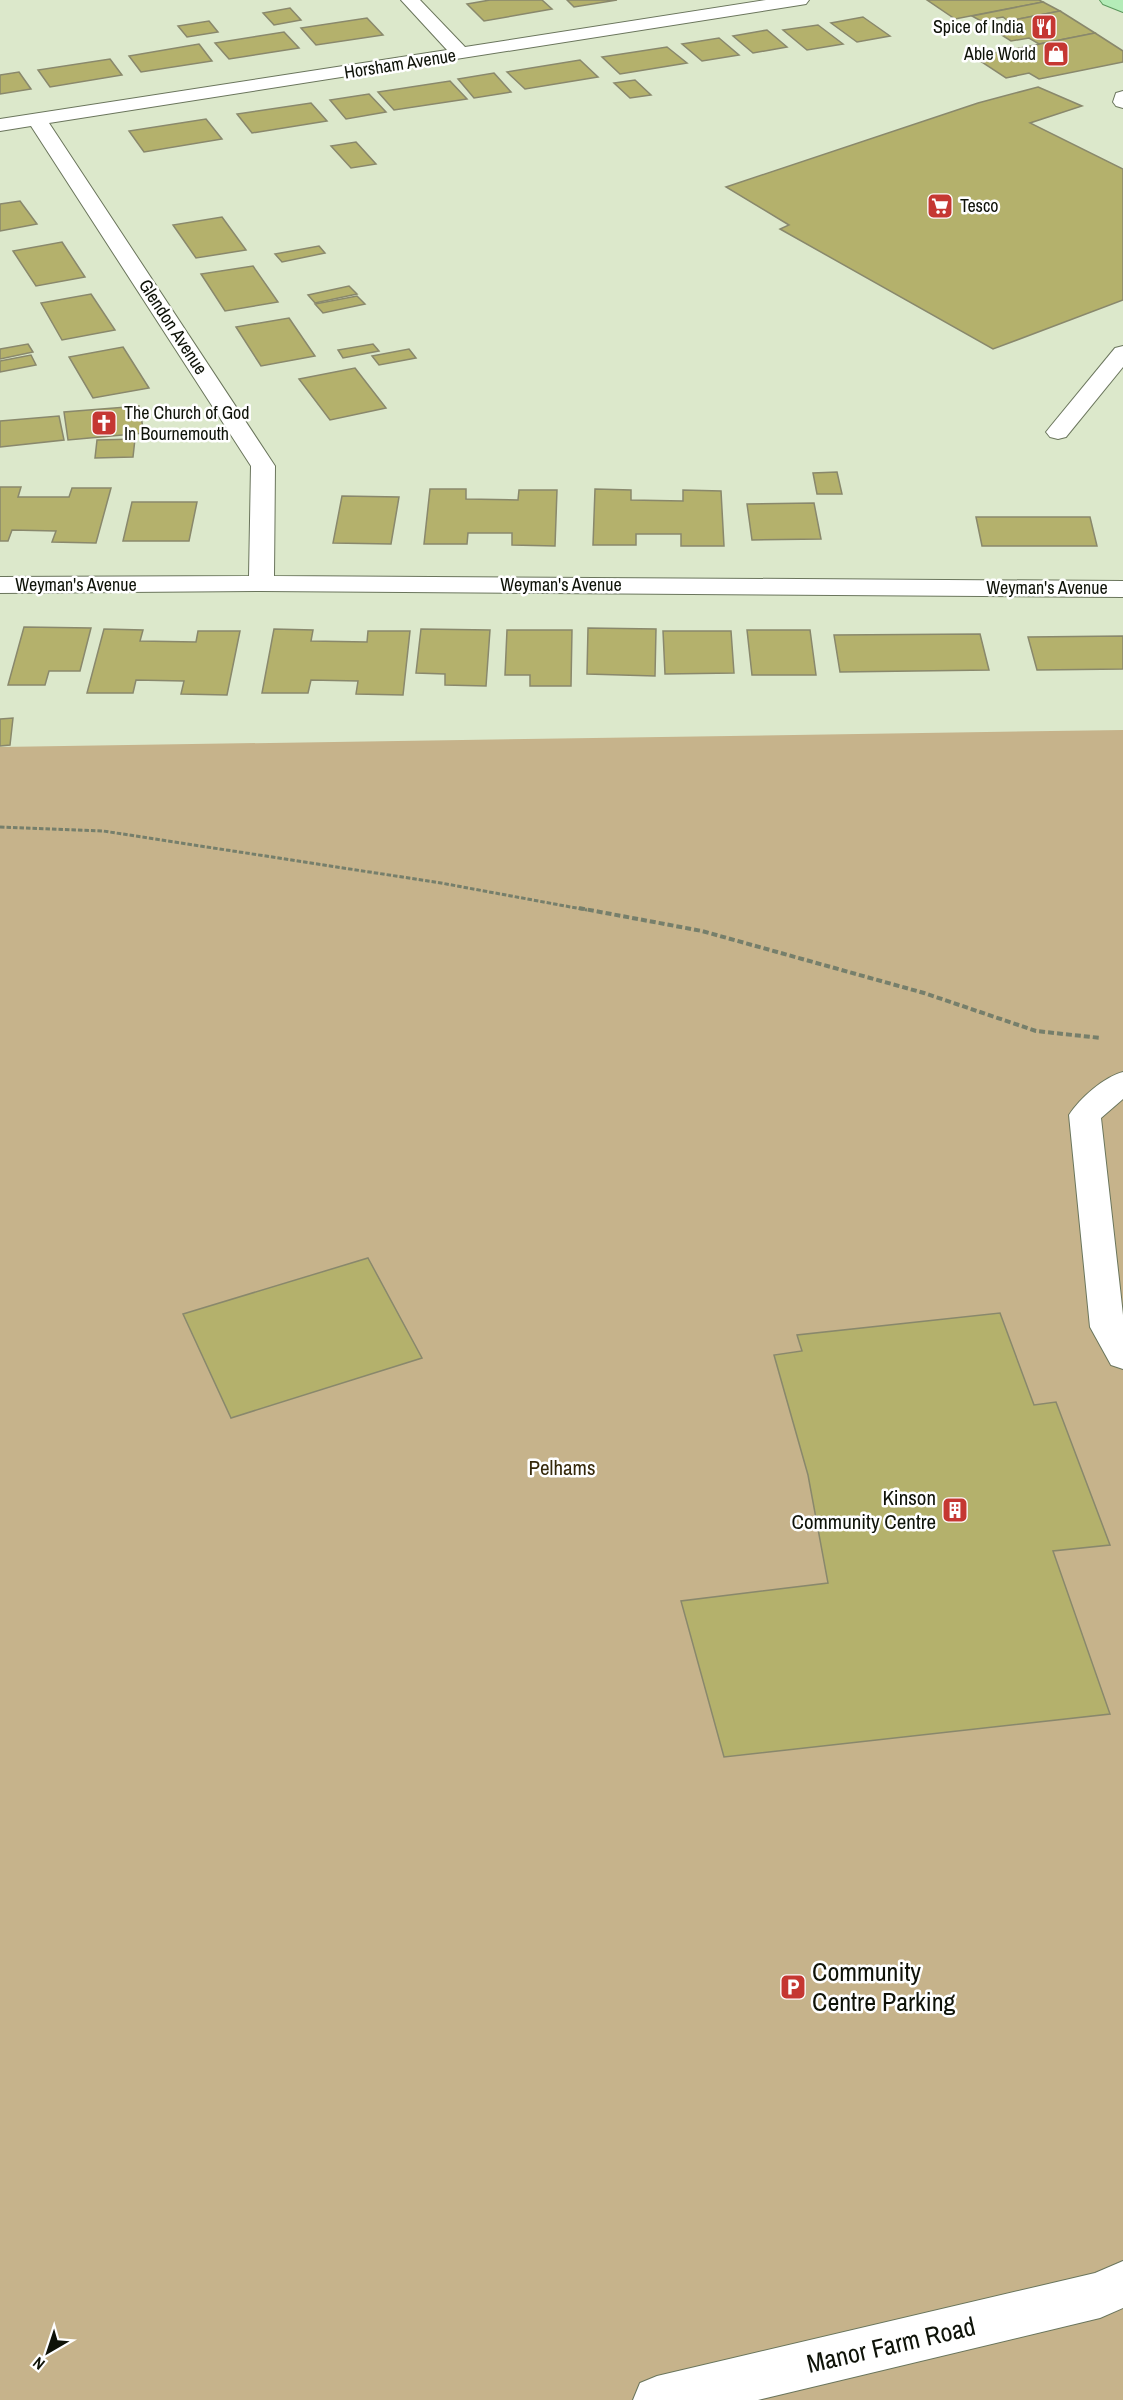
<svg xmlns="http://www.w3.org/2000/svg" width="1123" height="2400" viewBox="0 0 1123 2400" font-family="'Archivo Narrow',sans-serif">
  <rect width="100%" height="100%" fill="#dce8cb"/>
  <polygon fill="#c6b38b" points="1123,730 1123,2400 0,2400 0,747"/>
  <g fill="#b4b16c" stroke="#89886c" stroke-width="1.5">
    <polygon points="490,0 542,0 552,9 484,21 467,4"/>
    <polygon points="567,0 617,0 574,7"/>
    <polygon points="927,0 1039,0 1043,2 955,19"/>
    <polygon points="1043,2 1060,11 1008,21 1003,17 981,21 972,16"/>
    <polygon points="290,8 301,20 274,25 263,13"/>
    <polygon points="1060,11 1095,33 1039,44 1029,38 1011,41 992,29 1014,25 1008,21"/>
    <polygon points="863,17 890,36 857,42 831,23"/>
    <polygon points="367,18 383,35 316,45 301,28"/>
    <polygon points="209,21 218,32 187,37 178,26"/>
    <polygon points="818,25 843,44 807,50 783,30"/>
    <polygon points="767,30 787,47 753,53 733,36"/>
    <polygon points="284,32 299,48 229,59 215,43"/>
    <polygon points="1095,33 1123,51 1123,62 1039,79 1029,73 1006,78 974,57"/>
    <polygon points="719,38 739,55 702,61 682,44"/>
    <polygon points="199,44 212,61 141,72 129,56"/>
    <polygon points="667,47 687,63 620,74 602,57"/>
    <polygon points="110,59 122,75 50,87 38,70"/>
    <polygon points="580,60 598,77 525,89 507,72"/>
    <polygon points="19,72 31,89 0,94 0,75"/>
    <polygon points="494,73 511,92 474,98 458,79"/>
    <polygon points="635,80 651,95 630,98 614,83"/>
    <polygon points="450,81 467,99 394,110 378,92"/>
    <polygon points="1038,87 1082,106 1030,123 1123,169 1123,300 993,349 780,229 789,225 726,187 978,103"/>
    <polygon points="369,94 386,112 346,119 330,100"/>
    <polygon points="311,103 327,121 252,133 237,114"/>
    <polygon points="206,119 222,139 144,152 129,131"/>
    <polygon points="356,142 376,164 351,168 331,146"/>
    <polygon points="20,201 37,224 0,231 0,204"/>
    <polygon points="222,217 246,250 196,258 173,225"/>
    <polygon points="62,242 85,277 36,286 13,251"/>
    <polygon points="319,246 325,253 282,262 275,254"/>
    <polygon points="253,266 278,302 225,311 201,274"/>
    <polygon points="349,286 357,294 315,303 308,295"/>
    <polygon points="91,294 115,330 62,340 41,303"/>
    <polygon points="357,296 365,304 323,313 315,304"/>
    <polygon points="289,318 315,356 261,366 236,327"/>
    <polygon points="28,344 33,352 0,359 0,349"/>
    <polygon points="373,344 379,351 343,358 338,350"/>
    <polygon points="123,347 149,388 93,398 69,357"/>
    <polygon points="409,349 416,358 379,365 372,356"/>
    <polygon points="31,355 36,365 0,372 0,361"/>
    <polygon points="355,368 386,408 330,420 299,379"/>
    <polygon points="139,406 144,433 68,440 64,412"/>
    <polygon points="59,416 64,440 0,447 0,421"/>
    <polygon points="135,439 133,457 95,458 97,440"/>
    <polygon points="837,472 842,494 817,494 813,473"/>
    <polygon points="0,487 21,487 18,497 69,497 72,488 111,488 96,543 52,542 56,531 12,530 8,541 0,541"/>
    <polygon points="430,489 466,489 466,499 518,500 519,490 557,490 555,546 512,545 512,533 468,533 467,544 424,544"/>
    <polygon points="595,489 631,490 631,500 683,501 683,490 721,491 724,546 681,546 681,534 636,534 636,545 593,545"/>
    <polygon points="342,496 399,497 391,544 333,543"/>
    <polygon points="132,502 197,502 189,541 123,541"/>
    <polygon points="814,503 821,539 752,540 747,504"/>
    <polygon points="976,517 1090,517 1097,546 982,546"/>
    <polygon points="24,627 91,628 80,671 49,671 45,685 8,685"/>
    <polygon points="588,628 656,629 655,676 587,674"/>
    <polygon points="104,629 143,630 140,641 196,642 198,631 240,631 227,695 181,694 184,681 136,680 133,693 87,693"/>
    <polygon points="274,629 313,630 311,641 367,642 368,631 410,631 403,695 356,694 358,681 311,680 308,693 262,693"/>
    <polygon points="421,629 490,630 486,686 445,685 445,674 416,673"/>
    <polygon points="507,630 572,630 571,686 530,686 530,675 505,675"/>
    <polygon points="747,630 810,630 816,675 752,675"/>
    <polygon points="663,631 731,631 734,673 665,674"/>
    <polygon points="980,634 989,670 840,672 834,635"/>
    <polygon points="1123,636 1123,669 1037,670 1028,637"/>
    <polygon points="13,718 10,745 0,746 0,719"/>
    <polygon points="368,1258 422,1358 231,1418 183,1314"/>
    <polygon points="1000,1313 1034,1405 1056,1402 1110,1545 1053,1551 1110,1714 724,1757 681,1601 828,1583 808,1475 774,1355 802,1351 797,1335"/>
  </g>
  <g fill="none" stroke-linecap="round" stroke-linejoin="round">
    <g stroke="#6a755c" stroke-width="2">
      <g id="lane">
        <polygon points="1123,91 1123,108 1116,106 1113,102 1116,93"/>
        <polygon points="1123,346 1123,367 1066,437 1058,439 1050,437 1046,432 1050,427 1115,348"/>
        <path d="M 1123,1072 L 1123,1099 L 1101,1118 L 1123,1315 L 1123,1369 L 1111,1365 L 1090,1327 L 1069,1115 C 1080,1098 1104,1077 1123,1072 Z"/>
      </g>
    </g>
    <g stroke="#6a755c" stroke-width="2">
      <g id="street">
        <polygon points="401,0 420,0 465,47 766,0 809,0 806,4 800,5 49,123 275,466 274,576 1123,581 1123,597 261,591 0,593 0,577 249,576 251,466 31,126 0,131 0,119 447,50"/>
        <polygon points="1123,2261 1123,2308 1100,2318 758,2400 633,2400 640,2383 657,2376 1095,2273"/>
      </g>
    </g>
    <g stroke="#59975c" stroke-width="2">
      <polygon id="primary" points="1100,0 1123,0 1123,12 1103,4"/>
    </g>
    <polyline stroke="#767f6b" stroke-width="3" stroke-dasharray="4.5 2" stroke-linecap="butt" points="0,827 103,831 441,883 587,910"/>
    <polyline stroke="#767f6b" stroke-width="4" stroke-dasharray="6 3" stroke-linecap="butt" points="579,908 702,931 924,993 1036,1031 1101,1038"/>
    <use href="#lane" fill="#fff" fill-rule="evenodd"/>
    <use href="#street" fill="#fff" fill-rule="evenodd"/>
    <use href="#primary" fill="#b4ecb8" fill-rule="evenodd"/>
  </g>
  <defs>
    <g id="restaurant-square" transform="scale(1.35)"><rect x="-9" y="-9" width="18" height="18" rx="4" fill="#c53732" stroke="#fff"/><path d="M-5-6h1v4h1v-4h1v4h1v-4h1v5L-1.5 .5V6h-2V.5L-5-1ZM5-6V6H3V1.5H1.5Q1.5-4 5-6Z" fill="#fff"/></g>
    <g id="shop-square" transform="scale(1.35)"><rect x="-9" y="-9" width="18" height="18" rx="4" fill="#c53732" stroke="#fff"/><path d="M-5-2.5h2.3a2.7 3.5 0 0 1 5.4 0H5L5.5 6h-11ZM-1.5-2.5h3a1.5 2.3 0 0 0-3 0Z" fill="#fff"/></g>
    <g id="supermarket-square" transform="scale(1.35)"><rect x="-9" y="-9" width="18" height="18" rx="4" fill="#c53732" stroke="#fff"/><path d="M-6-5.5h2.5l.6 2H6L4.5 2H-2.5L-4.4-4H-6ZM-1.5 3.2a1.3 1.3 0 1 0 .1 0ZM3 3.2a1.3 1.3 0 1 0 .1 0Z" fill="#fff"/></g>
    <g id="church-square" transform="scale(1.35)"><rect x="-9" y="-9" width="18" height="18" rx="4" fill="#c53732" stroke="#fff"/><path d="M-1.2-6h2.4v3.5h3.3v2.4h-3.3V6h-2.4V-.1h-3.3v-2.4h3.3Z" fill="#fff"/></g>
    <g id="building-square" transform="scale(1.35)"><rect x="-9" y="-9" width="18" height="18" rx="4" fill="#c53732" stroke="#fff"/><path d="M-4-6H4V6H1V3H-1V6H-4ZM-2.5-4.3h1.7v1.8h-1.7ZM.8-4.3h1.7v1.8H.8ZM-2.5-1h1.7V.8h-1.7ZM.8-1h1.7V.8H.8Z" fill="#fff"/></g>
    <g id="parking-square" transform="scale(1.35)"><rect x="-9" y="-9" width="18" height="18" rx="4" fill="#c53732" stroke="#fff"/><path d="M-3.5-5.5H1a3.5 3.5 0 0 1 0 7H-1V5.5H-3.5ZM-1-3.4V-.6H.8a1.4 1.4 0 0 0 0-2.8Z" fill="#fff"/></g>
  </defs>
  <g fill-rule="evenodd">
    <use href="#restaurant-square" x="1044" y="27"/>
    <use href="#shop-square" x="1056" y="54"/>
    <use href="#supermarket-square" x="940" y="206"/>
    <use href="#church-square" x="104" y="423"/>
    <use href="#building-square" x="955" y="1510"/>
    <use href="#parking-square" x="793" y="1987"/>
  </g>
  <g text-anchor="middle" stroke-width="5" stroke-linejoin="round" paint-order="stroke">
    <g font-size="18" fill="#0e1208" stroke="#fff" text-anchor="end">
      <text x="1024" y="33">Spice of India</text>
      <text x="1036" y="60">Able World</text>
      <text x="960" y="212" text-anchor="start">Tesco</text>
      <text x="124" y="419" text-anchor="start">The Church of God<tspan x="124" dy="21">In Bournemouth</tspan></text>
    </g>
    <g font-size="18" fill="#0e1208" stroke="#fff">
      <text transform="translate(400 64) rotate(-9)" y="6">Horsham Avenue</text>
      <text transform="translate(173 327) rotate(57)" y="6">Glendon Avenue</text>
      <text x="76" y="591">Weyman's Avenue</text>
      <text x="561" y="591">Weyman's Avenue</text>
      <text x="1047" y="594">Weyman's Avenue</text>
    </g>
    <g font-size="21" fill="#36290b" stroke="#fff">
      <text x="562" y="1475">Pelhams</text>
    </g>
    <g font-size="21" fill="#0e1208" stroke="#fff" text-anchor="end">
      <text x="936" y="1505">Kinson<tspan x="936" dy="24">Community Centre</tspan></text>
    </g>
    <g font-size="26" fill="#0e1208" stroke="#fff" text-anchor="start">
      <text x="812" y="1981">Community<tspan x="812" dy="30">Centre Parking</tspan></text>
    </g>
    <g font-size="26" fill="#0e1208" stroke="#fff">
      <text transform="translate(891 2345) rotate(-13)" y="9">Manor Farm Road</text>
    </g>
  </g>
  <g transform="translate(48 2352) rotate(219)" stroke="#ffffff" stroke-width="4.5" paint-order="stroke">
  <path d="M0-4.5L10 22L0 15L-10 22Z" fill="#0e1208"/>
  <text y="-9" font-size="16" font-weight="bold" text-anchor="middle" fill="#0e1208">N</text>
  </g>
</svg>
